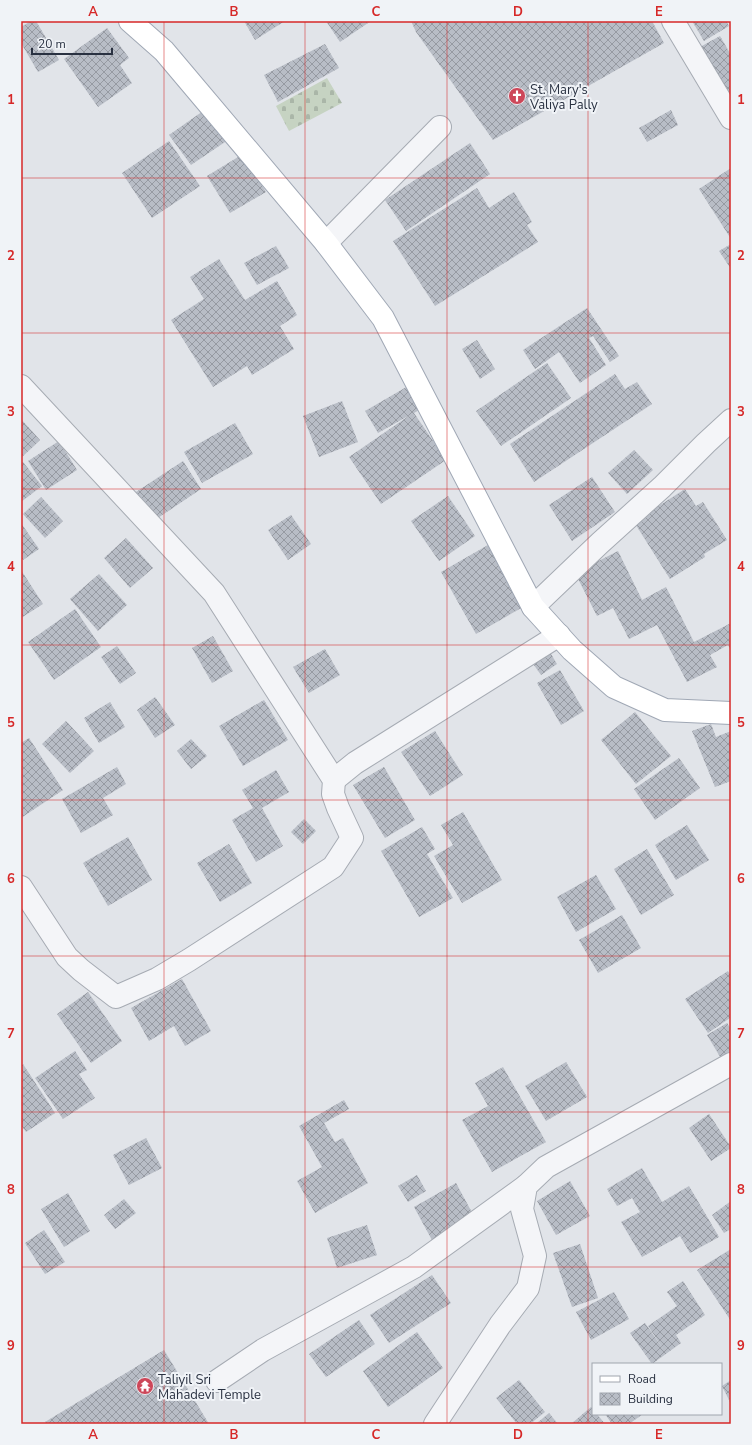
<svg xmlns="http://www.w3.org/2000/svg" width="752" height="1445" viewBox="0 0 752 1445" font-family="'Nunito Sans',sans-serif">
  <defs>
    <pattern id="cemetery-stones" width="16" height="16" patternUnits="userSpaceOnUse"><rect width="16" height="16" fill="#c6d3c2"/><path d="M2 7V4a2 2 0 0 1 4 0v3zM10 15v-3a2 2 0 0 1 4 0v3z" fill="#aab6a8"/></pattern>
    <pattern id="building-cross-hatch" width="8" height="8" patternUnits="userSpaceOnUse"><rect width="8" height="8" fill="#b8bdc6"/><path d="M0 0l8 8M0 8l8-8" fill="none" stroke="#969aa2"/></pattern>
  </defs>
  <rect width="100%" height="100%" fill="#e1e4e9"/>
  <polygon fill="url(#cemetery-stones)" points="327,78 342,103 289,131 276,106"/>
  <g fill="url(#building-cross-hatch)">
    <polygon points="31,21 36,21 59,60 38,72 21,43 21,27"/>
    <polygon points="244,21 285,21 255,40"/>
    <polygon points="326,21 371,21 340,42"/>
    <polygon points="411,21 652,21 664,43 493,140 416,32"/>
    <polygon points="692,21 726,21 729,26 704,41"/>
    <polygon points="107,28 129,58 120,65 132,83 98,107 64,59"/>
    <polygon points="720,36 731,55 731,103 700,47"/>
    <polygon points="325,44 339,68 278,102 264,75"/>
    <polygon points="206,109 228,140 191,165 169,135"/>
    <polygon points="671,110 678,125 647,142 639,128"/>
    <polygon points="169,141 200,186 152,218 122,173"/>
    <polygon points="470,143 490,174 406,231 385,200"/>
    <polygon points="243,154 266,192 230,213 207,176"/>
    <polygon points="731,168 731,239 699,189"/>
    <polygon points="477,188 489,208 514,192 532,222 527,225 538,242 435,306 393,241"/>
    <polygon points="731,244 731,269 719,251"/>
    <polygon points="276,246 289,268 257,285 244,263"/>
    <polygon points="219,259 245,300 277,281 297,315 280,326 294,349 252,375 247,366 213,387 171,320 204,299 190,277"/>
    <polygon points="587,308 619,356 610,362 593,336 589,338 606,365 580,383 559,352 535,369 523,350"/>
    <polygon points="477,340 495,369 480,379 462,349"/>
    <polygon points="547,363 571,398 501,446 476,411"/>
    <polygon points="615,374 625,389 637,382 652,404 534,482 510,444"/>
    <polygon points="415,382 428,405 414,413 446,460 381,504 349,457 410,415 378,433 365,411"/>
    <polygon points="342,401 358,442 319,457 303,416"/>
    <polygon points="21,419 40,440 21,458"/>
    <polygon points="235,423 253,454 202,483 184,452"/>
    <polygon points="59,441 77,470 46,490 28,461"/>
    <polygon points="634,450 653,470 627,494 608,473"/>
    <polygon points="183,461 201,489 152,522 133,494"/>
    <polygon points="23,462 42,486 21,502 21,464"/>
    <polygon points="592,477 615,512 572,541 549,505"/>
    <polygon points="685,489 696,506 703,502 727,540 704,554 705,557 670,579 634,522"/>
    <polygon points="448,496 475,536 439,561 411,521"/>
    <polygon points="41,497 63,521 45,538 23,514"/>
    <polygon points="291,515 311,544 288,560 268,530"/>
    <polygon points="21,523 39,549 23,560 21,558"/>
    <polygon points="126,538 153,568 130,588 104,558"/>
    <polygon points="488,545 523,607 476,634 441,572"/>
    <polygon points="618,551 642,600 666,587 694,642 731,623 731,651 728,645 710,655 717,667 687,682 657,625 629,639 613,608 597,616 575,573"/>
    <polygon points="21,570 43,604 21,618"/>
    <polygon points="99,574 127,605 98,631 70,599"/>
    <polygon points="75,609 101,647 54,680 28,642"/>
    <polygon points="213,636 233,671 212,683 192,648"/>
    <polygon points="117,646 136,673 120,684 101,657"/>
    <polygon points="325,649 340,675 309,693 293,667"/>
    <polygon points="548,649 557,664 541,675 531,661"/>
    <polygon points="560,670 584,711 561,725 537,683"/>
    <polygon points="155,697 175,725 155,738 137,710"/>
    <polygon points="264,700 288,740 243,766 219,726"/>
    <polygon points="110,702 125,727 99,743 84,718"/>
    <polygon points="635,712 671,756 636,784 601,740"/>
    <polygon points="66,721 94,751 70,773 42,744"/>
    <polygon points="711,724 716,737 731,731 731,781 715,787 692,731"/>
    <polygon points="435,731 463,775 430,796 401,752"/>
    <polygon points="29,738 63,790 21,818 21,743"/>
    <polygon points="191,739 207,756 191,769 177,751"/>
    <polygon points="679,758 700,788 655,820 634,789"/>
    <polygon points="117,767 126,784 103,798 113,815 81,833 62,799"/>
    <polygon points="384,767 415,820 385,838 353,785"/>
    <polygon points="276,770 289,792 262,808 283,846 256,862 232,820 253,808 242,790"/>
    <polygon points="463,812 502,880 462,903 434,856 453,845 441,825"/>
    <polygon points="304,819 316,831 303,844 291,832"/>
    <polygon points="687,825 709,860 676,880 655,845"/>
    <polygon points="422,827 435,849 427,854 453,898 419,917 381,851"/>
    <polygon points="128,837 152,880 108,906 83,863"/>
    <polygon points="229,844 252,883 220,902 197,863"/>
    <polygon points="647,849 674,895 641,915 614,869"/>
    <polygon points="596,875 616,909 576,932 557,897"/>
    <polygon points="622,915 641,948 598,973 579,940"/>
    <polygon points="728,971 731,976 731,1020 730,1018 708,1033 685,999"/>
    <polygon points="182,979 211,1031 185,1046 174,1026 149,1041 131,1008"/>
    <polygon points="88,992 122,1041 91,1063 57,1014"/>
    <polygon points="727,1023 731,1029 731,1055 722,1060 707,1035"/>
    <polygon points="75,1051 87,1070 79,1074 95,1098 63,1119 35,1078"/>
    <polygon points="566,1062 587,1097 546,1121 525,1086"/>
    <polygon points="23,1064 55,1113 26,1132 21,1125 21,1066"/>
    <polygon points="503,1067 546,1142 492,1172 462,1120 488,1106 475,1083"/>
    <polygon points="344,1100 349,1109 324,1123 335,1142 343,1138 368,1183 315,1213 297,1181 322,1167 299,1126"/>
    <polygon points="709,1114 731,1147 731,1148 711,1161 689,1128"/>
    <polygon points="146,1138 162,1168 129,1185 113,1155"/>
    <polygon points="642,1168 662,1202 689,1186 719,1237 690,1253 680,1236 642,1257 621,1222 640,1212 632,1198 617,1206 607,1189"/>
    <polygon points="417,1175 426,1191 408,1202 398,1186"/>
    <polygon points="570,1181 590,1216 556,1235 537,1201"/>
    <polygon points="456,1183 475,1218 433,1242 414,1207"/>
    <polygon points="68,1193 90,1231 64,1247 41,1209"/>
    <polygon points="124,1199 136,1213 115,1229 104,1215"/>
    <polygon points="731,1201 731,1229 724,1233 712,1215"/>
    <polygon points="367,1225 377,1255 337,1268 327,1238"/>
    <polygon points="44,1230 65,1262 45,1274 25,1243"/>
    <polygon points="580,1244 598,1298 572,1307 553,1253"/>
    <polygon points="731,1249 731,1321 697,1270"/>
    <polygon points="432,1275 451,1303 389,1343 370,1315"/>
    <polygon points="683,1281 705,1315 676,1335 681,1343 652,1364 630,1333 645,1323 664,1350 648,1326 677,1306 667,1292"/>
    <polygon points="614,1292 629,1319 591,1340 576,1312"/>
    <polygon points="359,1320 375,1344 326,1377 309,1354"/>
    <polygon points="417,1332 443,1368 388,1407 363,1371"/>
    <polygon points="164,1350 209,1424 46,1424 45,1422"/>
    <polygon points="519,1380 545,1412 530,1424 517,1424 496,1398"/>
    <polygon points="731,1380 731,1404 722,1386"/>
    <polygon points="591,1407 593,1410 593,1414 597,1414 605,1424 571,1424"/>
    <polygon points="549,1413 558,1424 536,1424"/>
    <polygon points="605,1414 643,1414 629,1424 612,1424"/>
  </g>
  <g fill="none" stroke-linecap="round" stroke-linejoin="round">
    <g stroke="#a6abb3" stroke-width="24">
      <g id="minor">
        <polyline points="673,21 731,118"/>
        <polyline points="326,243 440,127"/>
        <polyline points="21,386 214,593 334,780 333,794 338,808 352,838 333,867 189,960 157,979 116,997 81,970 67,957 21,887"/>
        <polyline points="533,607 600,543 662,487 706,443 731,420"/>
        <polyline points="334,780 355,763 559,635"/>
        <polyline points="217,1381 263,1350 414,1267 526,1186"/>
        <polyline points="435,1424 500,1325 528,1288 535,1256 522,1209 526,1186 546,1167 731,1064"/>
      </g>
    </g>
    <g stroke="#a0a8b5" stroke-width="24">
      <polyline id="major" points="130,21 164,51 326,243 383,318 533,607 572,650 614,687 665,710 731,713"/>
    </g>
    <use href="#minor" stroke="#f4f5f8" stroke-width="22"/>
    <use href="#major" stroke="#fff" stroke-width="22"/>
  </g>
  <path fill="none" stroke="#d62828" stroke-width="1" stroke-opacity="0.55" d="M 164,21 L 164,1424M 305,21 L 305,1424M 447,21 L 447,1424M 588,21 L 588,1424M 21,178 L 731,178M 21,333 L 731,333M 21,489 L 731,489M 21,645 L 731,645M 21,800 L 731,800M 21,956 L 731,956M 21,1112 L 731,1112M 21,1267 L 731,1267"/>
  <defs>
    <g id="church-disc" transform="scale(0.9)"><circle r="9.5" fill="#cd4759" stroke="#f0f3f7"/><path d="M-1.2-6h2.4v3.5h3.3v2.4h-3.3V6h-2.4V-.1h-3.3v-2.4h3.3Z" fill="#fff"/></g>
    <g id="temple-disc" transform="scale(0.9)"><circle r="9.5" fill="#cd4759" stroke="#f0f3f7"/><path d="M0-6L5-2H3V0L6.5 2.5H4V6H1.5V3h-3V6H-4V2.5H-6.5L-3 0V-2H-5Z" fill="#fff"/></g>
  </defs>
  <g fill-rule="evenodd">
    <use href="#church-disc" x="517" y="96"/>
    <use href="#temple-disc" x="145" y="1386"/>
  </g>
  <g text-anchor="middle" stroke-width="4" stroke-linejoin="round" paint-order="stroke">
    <g font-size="13" fill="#293141" stroke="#f0f3f7" text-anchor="start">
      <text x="530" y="94">St. Mary's<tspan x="530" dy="15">Valiya Pally</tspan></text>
      <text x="158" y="1384">Taliyil Sri<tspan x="158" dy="15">Mahadevi Temple</tspan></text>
    </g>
  </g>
  <rect width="752" height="1445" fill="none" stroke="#f0f3f7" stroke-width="44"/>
  <rect x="592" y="1363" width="130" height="52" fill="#f0f3f7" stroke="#a0a5ae"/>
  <rect x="600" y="1376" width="20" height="6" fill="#ffffff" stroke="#a0a5ae"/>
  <text x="628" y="1383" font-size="12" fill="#293141">Road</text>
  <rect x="600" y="1393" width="20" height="12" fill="url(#building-cross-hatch)" stroke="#a0a5ae"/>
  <text x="628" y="1403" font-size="12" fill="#293141">Building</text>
  <path d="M32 48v6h80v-6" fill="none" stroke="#293141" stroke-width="2"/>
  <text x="38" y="48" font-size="12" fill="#293141" stroke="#f0f3f7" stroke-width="3" paint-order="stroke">20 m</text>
  <rect x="22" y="22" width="708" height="1401" fill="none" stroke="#d62828" stroke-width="1.5"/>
  <g font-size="13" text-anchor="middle" font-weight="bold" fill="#d62828">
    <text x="93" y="16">A</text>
    <text x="234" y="16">B</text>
    <text x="376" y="16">C</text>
    <text x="518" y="16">D</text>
    <text x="659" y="16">E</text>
    <text x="11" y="104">1</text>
    <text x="741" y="104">1</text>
    <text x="11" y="260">2</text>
    <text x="741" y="260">2</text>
    <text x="11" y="416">3</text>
    <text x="741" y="416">3</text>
    <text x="11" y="571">4</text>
    <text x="741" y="571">4</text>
    <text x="11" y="727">5</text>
    <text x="741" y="727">5</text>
    <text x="11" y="883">6</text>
    <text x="741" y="883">6</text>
    <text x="11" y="1038">7</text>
    <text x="741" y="1038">7</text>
    <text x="11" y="1194">8</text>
    <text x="741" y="1194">8</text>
    <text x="11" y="1350">9</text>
    <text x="741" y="1350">9</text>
    <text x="93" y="1439">A</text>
    <text x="234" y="1439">B</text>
    <text x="376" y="1439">C</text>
    <text x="518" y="1439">D</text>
    <text x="659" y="1439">E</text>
  </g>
</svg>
